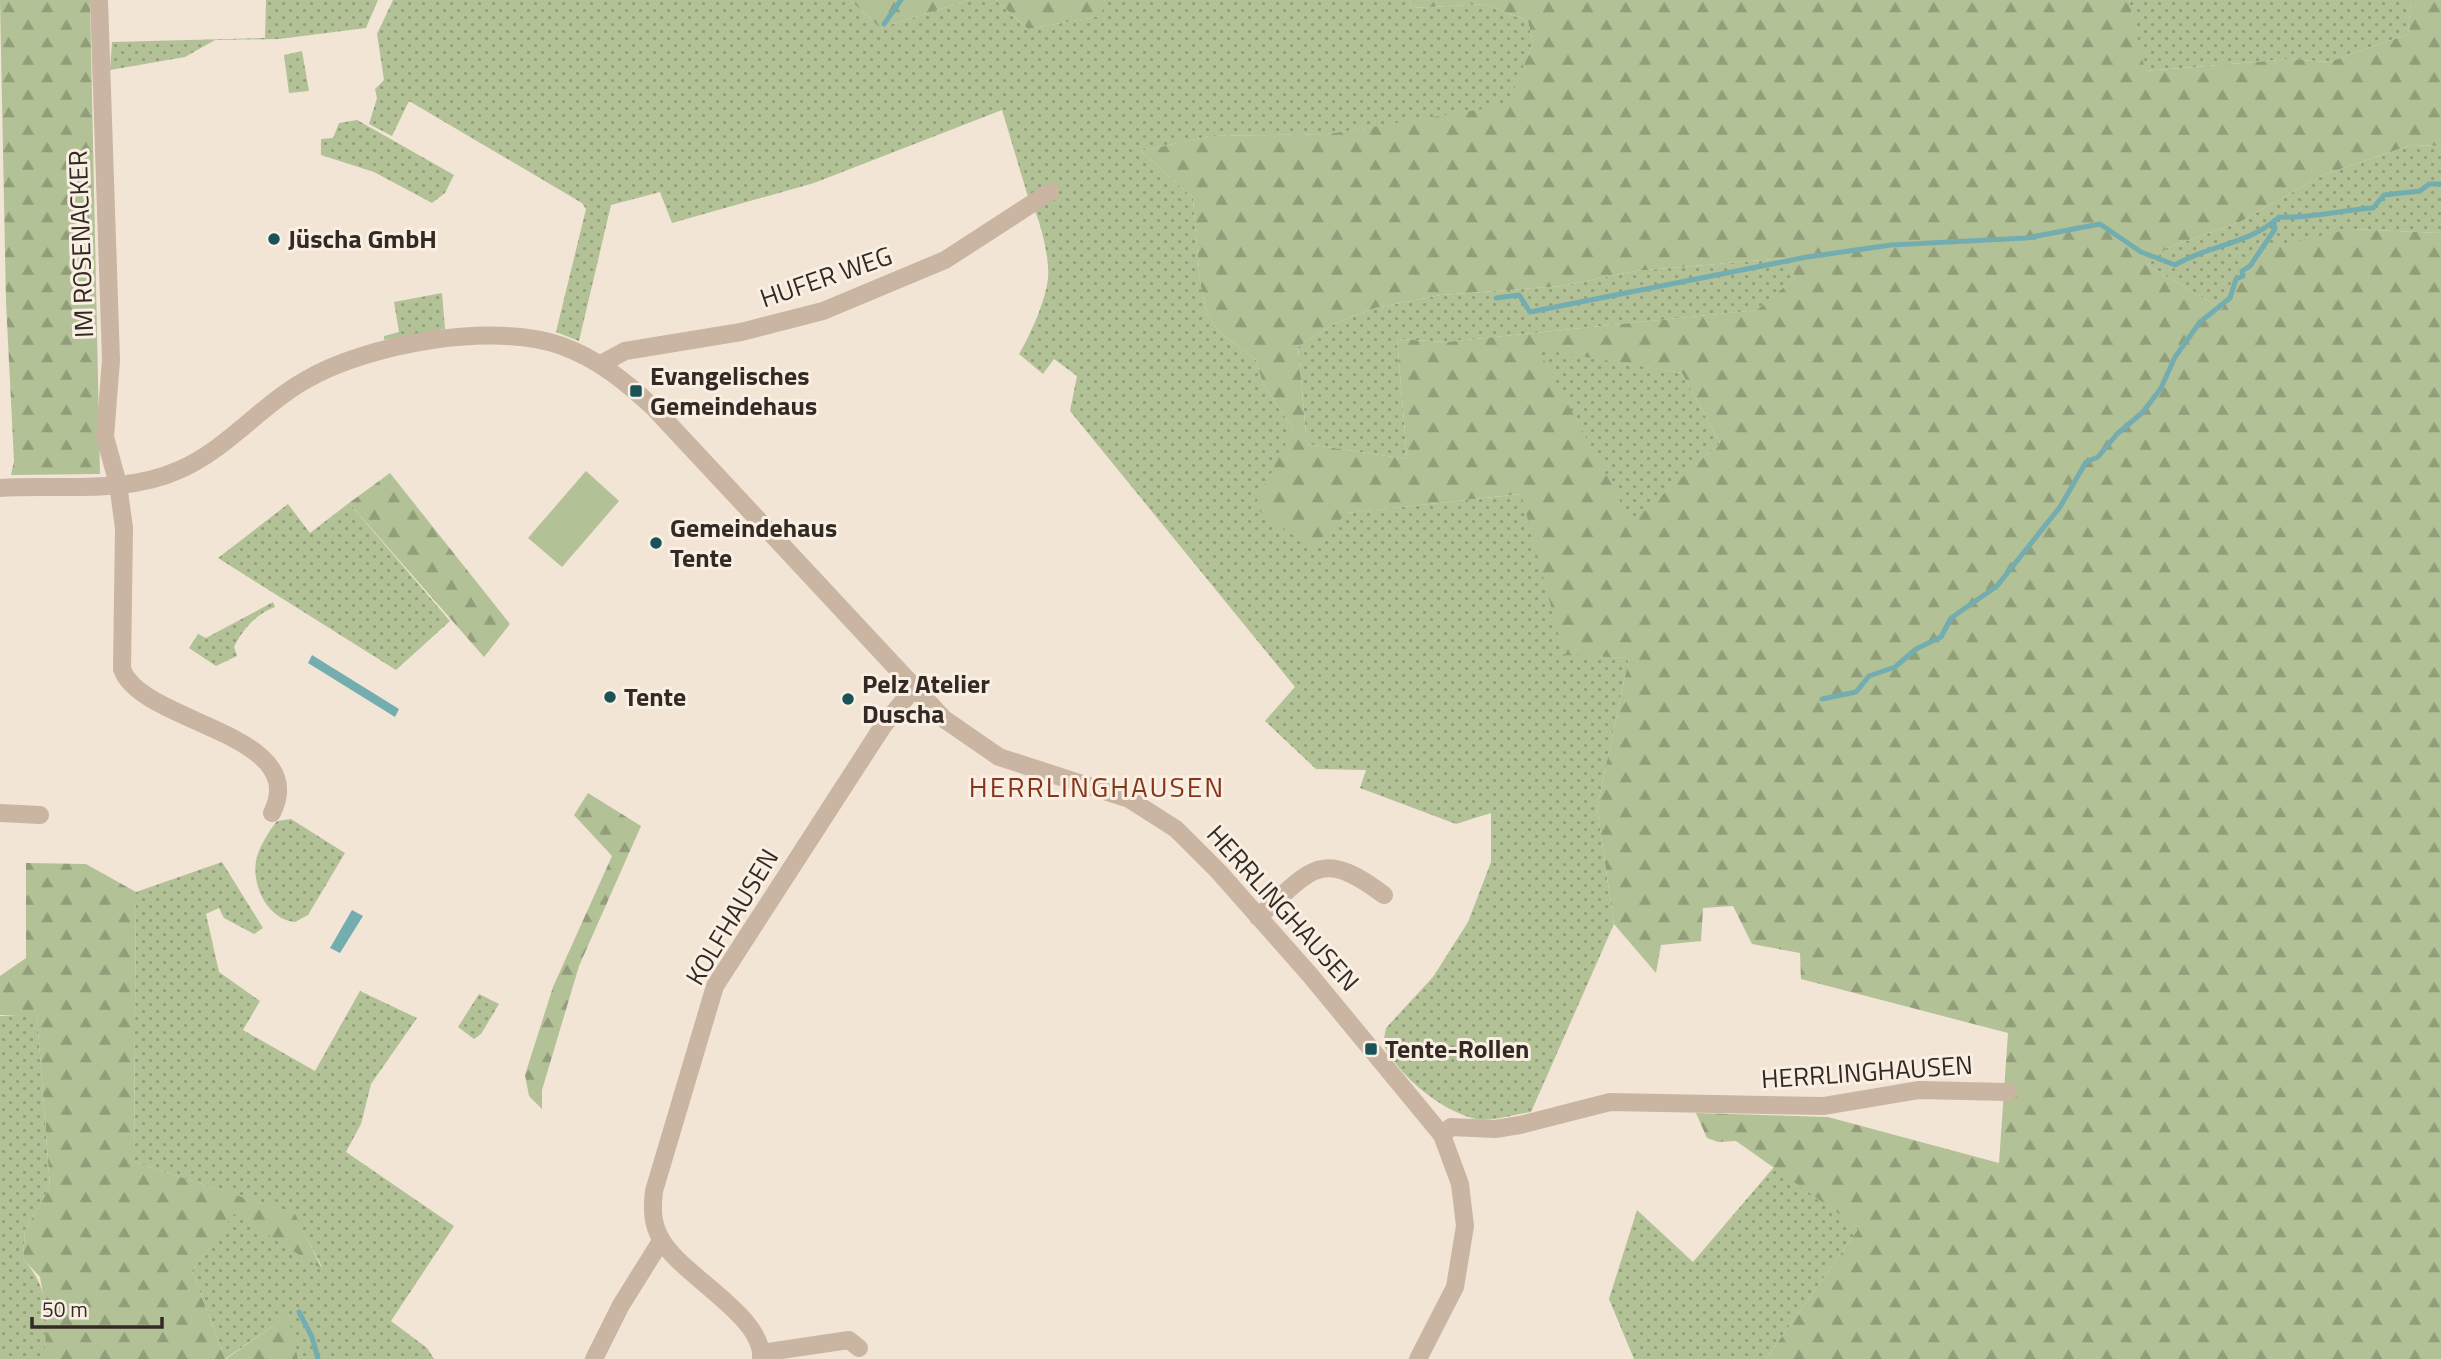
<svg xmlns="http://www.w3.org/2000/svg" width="2441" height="1359" viewBox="0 0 2441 1359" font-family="'Titillium Web',sans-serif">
  <defs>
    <pattern id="grass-dots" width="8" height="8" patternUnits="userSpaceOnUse" patternTransform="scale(1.75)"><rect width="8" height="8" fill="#b2c196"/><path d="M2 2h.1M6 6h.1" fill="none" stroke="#929d7a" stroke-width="1.8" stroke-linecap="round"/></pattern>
    <pattern id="forest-firs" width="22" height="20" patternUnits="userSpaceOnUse" patternTransform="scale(1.75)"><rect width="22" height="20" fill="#b2c196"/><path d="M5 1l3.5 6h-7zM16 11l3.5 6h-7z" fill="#929d7a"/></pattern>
  </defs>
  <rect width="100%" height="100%" fill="#f2e5d6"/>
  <g fill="url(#grass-dots)">
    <polygon points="266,0 378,0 366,28 279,39 215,40 185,57 110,70 112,42 265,38"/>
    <path d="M 393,0 L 850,0 L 880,28 L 969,0 L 996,0 L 1028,29 L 1100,16 L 1105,0 L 1409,0 L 1411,8 L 1484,4 L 1528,21 L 1533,43 L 1508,106 L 1328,134 L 1210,136 L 1141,151 L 1193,198 L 1200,282 L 1207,314 L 1219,332 L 1256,360 L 1263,384 L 1293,429 L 1311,547 L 1346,513 L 1522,494 L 1564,654 L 1629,658 L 1597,808 L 1614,924 L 1531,1112 C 1515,1114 1492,1122 1476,1119 C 1441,1111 1399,1076 1383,1044 L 1386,1028 L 1433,977 L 1468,922 L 1491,862 L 1491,813 L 1456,824 L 1360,788 L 1366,770 L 1316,769 L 1265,721 L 1295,687 L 1070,411 L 1077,376 L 1054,359 L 1043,374 L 1019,354 C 1030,336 1046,300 1048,278 C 1050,259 1040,215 1029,200 L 1002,110 L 814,183 L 672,223 L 660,192 L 611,205 L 579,341 L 556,332 L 586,209 L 582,203 L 409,101 L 392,136 L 369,124 L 377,98 L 375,89 L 384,80 L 377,34 Z"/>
    <polygon points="2129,0 2411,0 2408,34 2329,62 2290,59 2144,71"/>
    <polygon points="302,51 309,91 289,93 284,55"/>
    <polygon points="357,120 454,175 445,193 432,203 374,172 321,155 321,139 333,138 339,123"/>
    <polygon points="2411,145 2441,146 2441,233 2350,229 2222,309 2147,265 2167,248 2240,222 2323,175"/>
    <polygon points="1787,258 1795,278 1758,310 1446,342 1397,339 1407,459 1307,444 1298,347 1334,324 1375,308 1441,295 1562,286 1635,271"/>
    <polygon points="442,293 445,329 384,340 384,336 399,332 394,302"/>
    <polygon points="1537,348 1682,373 1720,443 1632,523"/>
    <polygon points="349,503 450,621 396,670 218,558 288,504 310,533"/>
    <path d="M 273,602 L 275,607 C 257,613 242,630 234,647 L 237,656 L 216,666 L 189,648 L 198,634 L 206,638 Z"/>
    <path d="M 291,819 L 345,853 L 308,915 L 295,922 C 267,919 252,886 256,861 C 259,846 268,833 277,821 Z"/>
    <polygon points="222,862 263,928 254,934 224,918 219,908 206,914 219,972 260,1001 243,1030 315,1071 360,991 417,1018 371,1084 361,1124 346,1152 454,1226 391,1321 427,1348 434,1359 298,1359 287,1316 225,1359 192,1271 234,1213 322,1267 294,1214 134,1162 136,892"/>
    <polygon points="479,994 499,1004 481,1034 474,1039 458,1027"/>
    <path d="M 37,1014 L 50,1187 L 25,1230 L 23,1259 C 52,1291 46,1318 45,1359 L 0,1359 L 0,1016 Z"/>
    <polygon points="1774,1167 1859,1228 1766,1359 1634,1359 1609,1299 1637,1210 1693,1262"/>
  </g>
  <g fill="url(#forest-firs)" fill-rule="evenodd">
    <polygon points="0,0 90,0 100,474 11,475 14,461 6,302"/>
    <polygon points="850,0 969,0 880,28"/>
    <polygon points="996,0 1105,0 1101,16 1028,29"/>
    <path d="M 1409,0 L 2129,0 L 2145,71 L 2290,59 L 2329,62 L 2408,34 L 2411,0 L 2441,0 L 2441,146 L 2411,145 L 2323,175 L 2240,222 L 2167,248 L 2147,265 L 2222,309 L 2254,251 L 2350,229 L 2441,233 L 2441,1359 L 1766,1359 L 1859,1228 L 1736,1141 L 1718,1142 L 1707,1138 L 1696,1113 L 1828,1117 L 1999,1163 L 2008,1033 L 1801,979 L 1800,953 L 1752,944 L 1733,906 L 1703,908 L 1701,941 L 1661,945 L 1656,973 L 1614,924 L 1597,808 L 1629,658 L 1564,655 L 1521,494 L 1347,513 L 1311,548 L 1254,507 L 1293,429 L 1263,384 L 1256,360 L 1219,332 L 1207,314 L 1200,282 L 1193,198 L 1141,151 L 1210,136 L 1328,134 L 1508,105 L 1533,43 L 1528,21 L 1484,4 L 1411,8 ZM 1787,258 L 1795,278 L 1757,310 L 1446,342 L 1397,339 L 1407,459 L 1307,444 L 1298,347 L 1334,324 L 1375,308 L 1441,295 L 1562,286 L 1635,271 ZM 1538,349 L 1682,373 L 1720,443 L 1632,522 Z"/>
    <polygon points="390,473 510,624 484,657 349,503"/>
    <polygon points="588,793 641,826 579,966 542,1090 542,1109 529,1096 525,1075 553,987 612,856 574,815"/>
    <polygon points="26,863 86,864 136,892 134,1162 295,1214 322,1269 234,1214 192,1271 225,1359 45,1359 46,1313 40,1277 23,1259 25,1230 50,1187 37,1015 0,1015 0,976 26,958"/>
    <polygon points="288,1315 298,1359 226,1359"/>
  </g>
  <polygon fill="#b2c196" points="586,471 619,501 562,567 528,538"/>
  <g fill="#74adb0">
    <polygon points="312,655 399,709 395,717 308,663"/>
    <polygon points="352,910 363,916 340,953 330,948"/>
  </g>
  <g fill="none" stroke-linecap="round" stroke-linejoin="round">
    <g stroke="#74adb0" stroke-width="5">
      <polyline points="884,24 901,0"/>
      <path d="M 1496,298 L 1519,295 L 1530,312 L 1807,257 L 1891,245 L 2026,238 L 2100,224 L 2141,252 L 2175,265 C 2209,245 2250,244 2279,217 C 2310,219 2341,210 2373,208 L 2384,195 L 2420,191 L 2429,184 L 2441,184"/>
      <polyline points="1822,699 1856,692 1869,676 1895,667 1916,649 1941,637 1951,618 1997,586 2060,507 2086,462 2098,457 2117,434 2143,412 2161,388 2175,357 2200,322 2230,298 2236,279 2243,276 2242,271 2250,266 2275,229 2274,221"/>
      <polyline points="299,1312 312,1337 318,1359"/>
    </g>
    <g stroke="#cab4a2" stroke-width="18">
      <path d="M 99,0 L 111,360 L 105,437 L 118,484 L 124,528 L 122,669 C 141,724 312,732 272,813"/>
      <polyline points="601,364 625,351 741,332 823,311 945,260 1050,192"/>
      <path d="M 0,488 C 58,484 124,495 179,470 C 226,450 260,406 304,381 C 366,344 493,321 562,346 C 598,359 626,382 654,408 L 944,719 L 999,757 L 1129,799 L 1176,829 L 1219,872 L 1310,975 L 1442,1135 L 1460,1184 L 1465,1226 L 1455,1287 L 1418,1359"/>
      <polyline points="0,813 40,815"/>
      <path d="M 1258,917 C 1311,871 1319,846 1384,895"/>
      <polyline points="1442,1135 1451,1127 1495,1129 1520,1125 1610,1102 1823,1106 1918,1090 2008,1092"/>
      <polyline points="761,1353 849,1340 859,1348"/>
      <polyline points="594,1359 621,1305 661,1241"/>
      <path d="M 761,1359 C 765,1316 680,1275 661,1239 C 652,1224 652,1208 654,1191 L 715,986 L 883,726 L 914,688"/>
    </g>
  </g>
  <g fill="#195257" stroke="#f9efe2" stroke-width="2.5">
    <circle cx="274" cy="239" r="7"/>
    <rect x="629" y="384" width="14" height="14" rx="3.5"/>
    <circle cx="656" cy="543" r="7"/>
    <circle cx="610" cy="697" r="7"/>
    <circle cx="848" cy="699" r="7"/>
    <rect x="1364" y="1042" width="14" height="14" rx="3.5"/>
  </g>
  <g text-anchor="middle" stroke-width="6" stroke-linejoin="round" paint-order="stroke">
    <g font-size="26" font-weight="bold" fill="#342a25" stroke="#f9efe2" text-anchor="start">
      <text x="288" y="248">Jüscha GmbH</text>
      <text x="650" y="385">Evangelisches<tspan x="650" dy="30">Gemeindehaus</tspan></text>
      <text x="670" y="537">Gemeindehaus<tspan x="670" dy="30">Tente</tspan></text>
      <text x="862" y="693">Pelz Atelier<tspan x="862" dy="30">Duscha</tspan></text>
      <text x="624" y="706">Tente</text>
      <text x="1385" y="1058">Tente-Rollen</text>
    </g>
    <g font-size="26" fill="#342a25" stroke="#f9efe2">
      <text transform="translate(81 244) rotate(-92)" y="9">IM ROSENACKER</text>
      <text transform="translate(826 277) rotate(-19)" y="9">HUFER WEG</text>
      <text transform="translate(1283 908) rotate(48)" y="9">HERRLINGHAUSEN</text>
      <text transform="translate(732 917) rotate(-59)" y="9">KOLFHAUSEN</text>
      <text transform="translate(1867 1072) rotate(-4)" y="9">HERRLINGHAUSEN</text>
    </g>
    <g font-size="28" letter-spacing="2" fill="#86351b" stroke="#f9efe2">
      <text x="1097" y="797">HERRLINGHAUSEN</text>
    </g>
  </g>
  <path d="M32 1317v10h130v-10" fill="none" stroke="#342a25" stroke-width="3.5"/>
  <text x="42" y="1317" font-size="21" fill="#342a25" stroke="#f9efe2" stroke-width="5" paint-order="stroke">50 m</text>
</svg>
